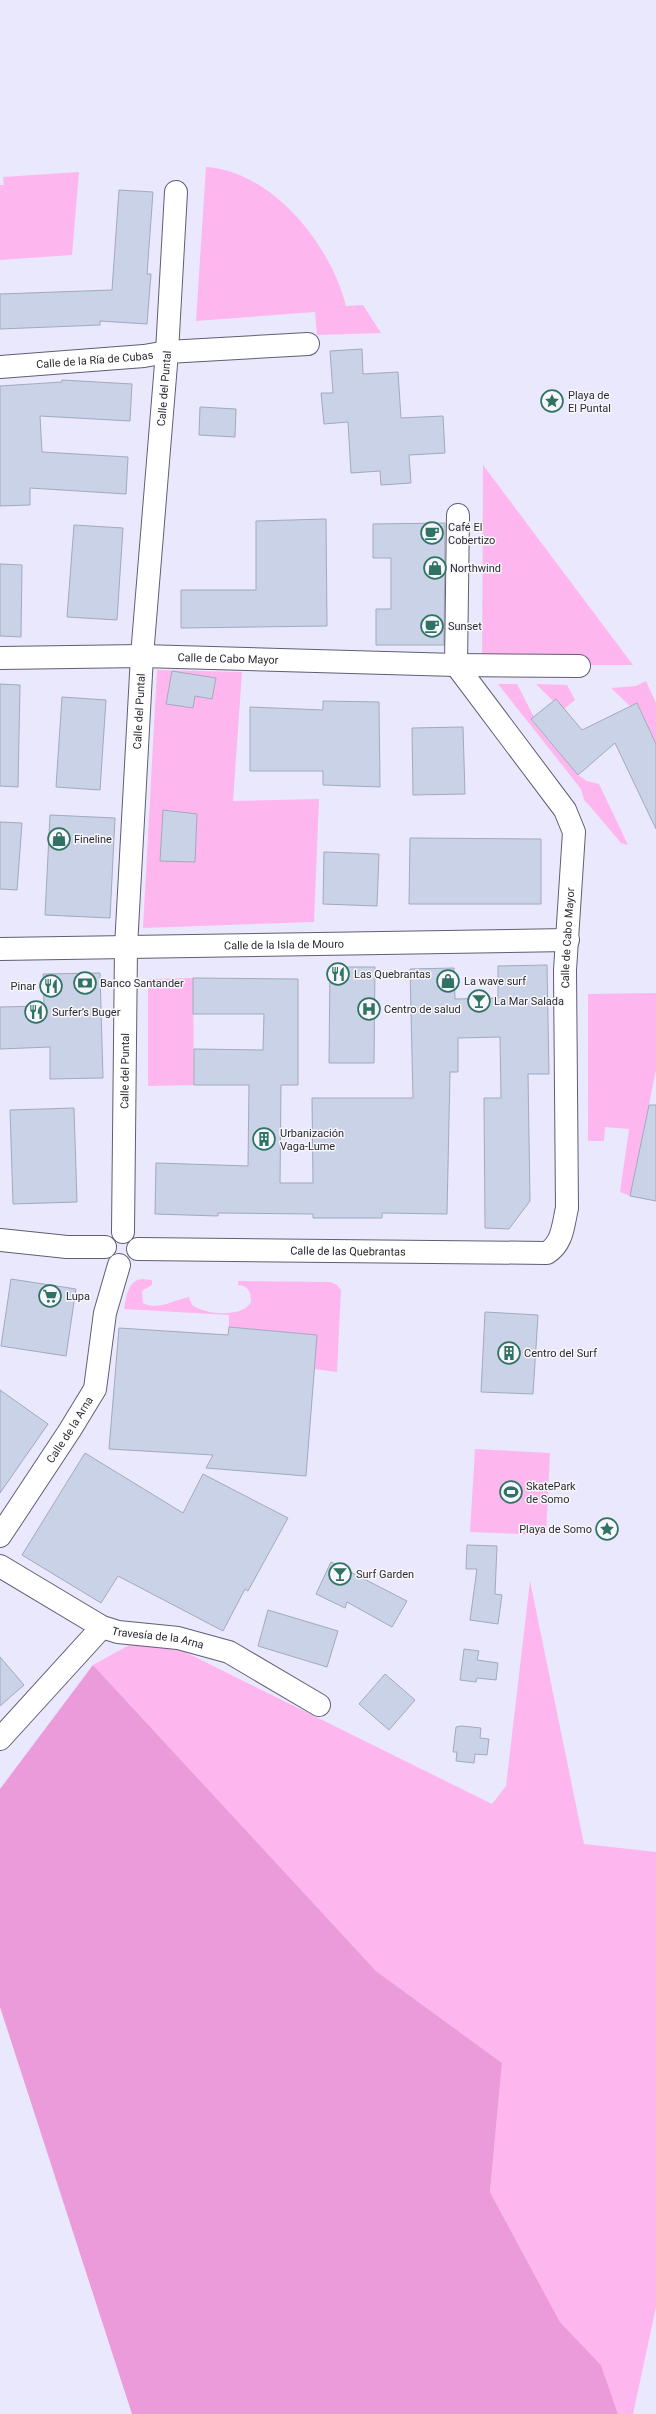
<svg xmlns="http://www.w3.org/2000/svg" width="656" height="2414" viewBox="0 0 656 2414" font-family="Roboto,sans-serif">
  <rect width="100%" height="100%" fill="#e9e8fd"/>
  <g fill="#feb6ee">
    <path d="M 206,167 C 272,171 331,245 346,306 L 363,305 L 381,333 L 317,335 L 315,312 L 196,321 Z"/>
    <polygon points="79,172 72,255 0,260 0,185 4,185 3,177"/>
    <polygon points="483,465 633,665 482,665"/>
    <polygon points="157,670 242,672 233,801 319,799 314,922 143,928"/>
    <polygon points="646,681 656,703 656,744 637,703 630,706 611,688 636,686"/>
    <polygon points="498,684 517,684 534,717 531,720 578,775 587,781 599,784 628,845 621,843 589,805 584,800 581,789"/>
    <polygon points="536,684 567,685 575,700 564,709 556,699 553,701"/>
    <polygon points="193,978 194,1085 148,1086 148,979"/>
    <polygon points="656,993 656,1070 630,1196 620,1192 629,1129 605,1127 604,1141 588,1141 588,994"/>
    <path d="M 142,1279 L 152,1280 L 152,1285 L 142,1291 L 143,1303 C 157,1311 174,1300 189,1297 L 192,1305 C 206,1315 242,1318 251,1302 C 251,1292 249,1286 238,1285 L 238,1281 L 331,1282 L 337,1285 L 341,1290 L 337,1372 L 314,1369 L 317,1335 L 229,1327 L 229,1315 L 124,1309 C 127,1296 127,1281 142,1279 Z"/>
    <polygon points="475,1449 550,1453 546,1535 470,1532"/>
    <polygon points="530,1581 584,1844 656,1852 656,2307 633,2414 618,2414 601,2365 560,2322 490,2192 502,2063 376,1971 93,1665 131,1644 181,1650 492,1804 506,1786"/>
  </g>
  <polygon fill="#eb9ada" points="93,1665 376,1971 502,2063 490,2192 560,2322 601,2365 618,2414 132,2414 0,2007 0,1789"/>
  <g fill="#c9d2e6" stroke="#a2aabd">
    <polygon points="119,190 153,192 147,274 151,274 147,324 100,321 100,325 0,329 0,294 112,290"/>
    <polygon points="362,349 363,374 398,372 401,418 443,416 445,453 409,455 411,483 381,485 380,471 351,473 348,422 324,424 321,393 333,393 330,351"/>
    <polygon points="62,380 132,384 130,421 40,416 42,452 128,457 126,494 30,488 30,505 0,506 0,386 62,382"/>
    <polygon points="200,407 236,409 235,437 199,435"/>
    <polygon points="326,519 327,626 181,628 181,590 256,590 256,521"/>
    <polygon points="445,523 444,645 376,645 376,609 391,609 391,558 373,558 373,524"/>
    <polygon points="74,525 123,528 117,620 67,617"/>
    <polygon points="0,564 22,565 21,637 0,636"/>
    <polygon points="172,671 216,678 212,699 195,696 193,708 166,704"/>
    <polygon points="0,684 20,685 18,787 0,786"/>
    <polygon points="62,697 106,700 100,790 56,787"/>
    <polygon points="556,699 582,730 637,703 656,744 656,829 615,743 578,775 531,719"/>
    <polygon points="323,701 379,702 380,787 323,785 323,771 250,771 250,707 323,710"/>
    <polygon points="463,727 465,794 413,795 412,728"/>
    <polygon points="163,810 197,814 195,862 160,861"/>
    <polygon points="50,815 115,818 110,918 45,915"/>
    <polygon points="0,822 22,823 17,890 0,889"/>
    <polygon points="410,838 541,839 541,904 409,904"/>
    <polygon points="324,852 379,854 377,906 323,904"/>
    <polygon points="547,965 549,1074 528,1074 530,1201 509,1229 485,1228 484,1098 501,1098 500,1037 458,1038 458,1072 450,1072 447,1214 382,1213 382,1218 313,1218 313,1214 218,1213 218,1216 155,1214 156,1163 248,1166 249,1085 194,1085 194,1049 263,1050 264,1014 193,1014 193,978 298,979 298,1085 281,1085 280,1183 313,1183 312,1098 413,1098 410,969 454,968 455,999 498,998 498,966"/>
    <polygon points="330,967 375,967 374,1063 329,1063"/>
    <polygon points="100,973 103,1078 50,1079 50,1047 0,1049 0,1007 44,1006 43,974"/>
    <polygon points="649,1105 656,1105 656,1201 630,1196"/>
    <polygon points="74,1108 77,1202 13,1204 10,1110"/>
    <polygon points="11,1279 76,1289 66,1356 1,1346"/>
    <polygon points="485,1312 538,1315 533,1394 481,1392"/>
    <polygon points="229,1327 317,1335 306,1476 206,1468 213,1455 109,1449 119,1328 228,1335"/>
    <polygon points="0,1390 48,1424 0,1493"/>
    <polygon points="85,1453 183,1513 203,1474 288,1518 248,1591 245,1589 223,1631 118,1576 101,1603 22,1555"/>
    <polygon points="467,1545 497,1546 495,1594 502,1595 498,1624 470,1620 477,1569 466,1569"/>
    <polygon points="331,1562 407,1601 392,1627 347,1602 345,1608 316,1594"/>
    <polygon points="268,1610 338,1631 327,1667 258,1646"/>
    <polygon points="464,1649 479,1651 477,1660 498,1663 496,1680 477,1678 476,1682 460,1680"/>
    <polygon points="0,1657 24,1685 0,1706"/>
    <polygon points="385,1674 415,1700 389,1730 359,1704"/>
    <polygon points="462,1726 481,1728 480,1738 489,1739 487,1755 475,1754 474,1763 456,1761 457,1752 453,1752 456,1727"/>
  </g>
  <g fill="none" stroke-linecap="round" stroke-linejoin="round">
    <g stroke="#605e71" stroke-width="24">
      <g id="minor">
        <path id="s1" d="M 0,367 L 144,356 L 167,352 L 308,344"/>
        <path id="s2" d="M 0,658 L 142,656 L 456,665 L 579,666"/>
        <path id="s3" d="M 0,949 L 568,940"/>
        <path id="s4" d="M 123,1232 L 126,947 L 142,656 L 167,352 L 176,192"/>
        <polyline points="0,1240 67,1247 105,1247"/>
        <path id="s5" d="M 138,1249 L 547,1253 C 563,1243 563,1225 567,1208 L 565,970 L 574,832 L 565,810 L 456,665 L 458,515"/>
        <path id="s6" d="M 0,1536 L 70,1430 L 95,1389 L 105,1313 L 119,1265"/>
        <path id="s7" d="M 0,1566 L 102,1627 L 118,1632 L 178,1638 L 229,1652 L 319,1705"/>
        <polyline points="0,1739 102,1627"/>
      </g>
    </g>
    <use href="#minor" stroke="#fff" stroke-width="22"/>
  </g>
  <defs>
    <g id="sight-ring" transform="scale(1.15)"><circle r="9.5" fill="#f7f7fb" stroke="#307364" stroke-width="1.5"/><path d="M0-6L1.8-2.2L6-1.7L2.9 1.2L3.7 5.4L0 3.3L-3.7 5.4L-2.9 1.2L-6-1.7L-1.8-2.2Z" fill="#307364"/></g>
    <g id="cafe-ring" transform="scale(1.15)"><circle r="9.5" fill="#f7f7fb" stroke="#307364" stroke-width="1.5"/><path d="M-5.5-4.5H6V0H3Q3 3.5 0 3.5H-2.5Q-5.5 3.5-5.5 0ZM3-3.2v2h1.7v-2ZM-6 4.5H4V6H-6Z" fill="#307364"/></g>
    <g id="shop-ring" transform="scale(1.15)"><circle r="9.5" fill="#f7f7fb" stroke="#307364" stroke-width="1.5"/><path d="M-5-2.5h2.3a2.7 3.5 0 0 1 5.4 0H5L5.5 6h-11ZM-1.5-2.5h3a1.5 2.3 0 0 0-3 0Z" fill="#307364"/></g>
    <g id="restaurant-ring" transform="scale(1.15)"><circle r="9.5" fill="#f7f7fb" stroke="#307364" stroke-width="1.5"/><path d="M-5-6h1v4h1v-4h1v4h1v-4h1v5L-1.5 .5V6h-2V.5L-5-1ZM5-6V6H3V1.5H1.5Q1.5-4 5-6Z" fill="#307364"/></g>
    <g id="bank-ring" transform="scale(1.15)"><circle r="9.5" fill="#f7f7fb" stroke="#307364" stroke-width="1.5"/><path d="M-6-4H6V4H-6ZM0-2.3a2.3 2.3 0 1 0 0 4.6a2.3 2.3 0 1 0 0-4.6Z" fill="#307364"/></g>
    <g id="bar-ring" transform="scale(1.15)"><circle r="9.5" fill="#f7f7fb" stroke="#307364" stroke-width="1.5"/><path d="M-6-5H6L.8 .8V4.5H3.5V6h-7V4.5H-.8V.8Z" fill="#307364"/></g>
    <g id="hospital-ring" transform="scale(1.15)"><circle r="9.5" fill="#f7f7fb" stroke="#307364" stroke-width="1.5"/><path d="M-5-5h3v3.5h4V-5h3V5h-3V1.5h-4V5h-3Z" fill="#307364"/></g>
    <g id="building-ring" transform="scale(1.15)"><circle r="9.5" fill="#f7f7fb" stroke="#307364" stroke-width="1.5"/><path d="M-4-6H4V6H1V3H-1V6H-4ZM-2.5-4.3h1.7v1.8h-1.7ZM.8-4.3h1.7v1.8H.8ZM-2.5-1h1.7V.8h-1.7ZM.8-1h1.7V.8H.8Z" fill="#307364"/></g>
    <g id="supermarket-ring" transform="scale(1.15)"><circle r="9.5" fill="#f7f7fb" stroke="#307364" stroke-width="1.5"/><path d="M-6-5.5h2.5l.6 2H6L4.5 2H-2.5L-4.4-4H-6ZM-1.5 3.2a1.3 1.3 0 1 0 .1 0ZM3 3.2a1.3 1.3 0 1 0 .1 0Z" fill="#307364"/></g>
    <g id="stadium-ring" transform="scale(1.15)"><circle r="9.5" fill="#f7f7fb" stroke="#307364" stroke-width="1.5"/><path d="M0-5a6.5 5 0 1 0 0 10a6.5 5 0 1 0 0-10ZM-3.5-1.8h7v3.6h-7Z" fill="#307364"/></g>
  </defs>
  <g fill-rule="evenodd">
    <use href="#sight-ring" x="552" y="401"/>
    <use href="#cafe-ring" x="432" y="533"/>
    <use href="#shop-ring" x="435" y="568"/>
    <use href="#cafe-ring" x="432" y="626"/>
    <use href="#shop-ring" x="59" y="839"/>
    <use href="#restaurant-ring" x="338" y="974"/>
    <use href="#shop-ring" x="448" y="981"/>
    <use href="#bank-ring" x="85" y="983"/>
    <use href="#restaurant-ring" x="51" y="986"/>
    <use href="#bar-ring" x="479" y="1001"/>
    <use href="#hospital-ring" x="369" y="1009"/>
    <use href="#restaurant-ring" x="36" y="1012"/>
    <use href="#building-ring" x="264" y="1139"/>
    <use href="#supermarket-ring" x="50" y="1296"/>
    <use href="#building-ring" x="509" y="1353"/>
    <use href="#stadium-ring" x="511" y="1492"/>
    <use href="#sight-ring" x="607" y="1529"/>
    <use href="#bar-ring" x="340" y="1574"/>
  </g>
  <g text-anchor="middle" stroke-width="3" stroke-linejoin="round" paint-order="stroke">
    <g font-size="11" fill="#2c2b33" stroke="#f7f7fb">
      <text dy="4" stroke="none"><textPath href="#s1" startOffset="95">Calle de la Ría de Cubas</textPath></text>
      <text dy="4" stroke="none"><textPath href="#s4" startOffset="845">Calle del Puntal</textPath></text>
      <text dy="4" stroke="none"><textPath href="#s2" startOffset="228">Calle de Cabo Mayor</textPath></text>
      <text dy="4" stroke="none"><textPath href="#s4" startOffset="521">Calle del Puntal</textPath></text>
      <text dy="4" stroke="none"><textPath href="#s5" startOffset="730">Calle de Cabo Mayor</textPath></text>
      <text dy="4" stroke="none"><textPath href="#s3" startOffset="284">Calle de la Isla de Mouro</textPath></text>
      <text dy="4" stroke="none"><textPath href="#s4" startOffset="161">Calle del Puntal</textPath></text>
      <text dy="4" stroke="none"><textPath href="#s5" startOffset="210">Calle de las Quebrantas</textPath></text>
      <text dy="4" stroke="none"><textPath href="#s6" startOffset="127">Calle de la Arna</textPath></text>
      <text dy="4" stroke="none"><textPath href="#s7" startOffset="176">Travesía de la Arna</textPath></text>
    </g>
    <g font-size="11" fill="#2c2b33" stroke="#f7f7fb" text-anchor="start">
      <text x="568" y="399">Playa de<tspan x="568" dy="13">El Puntal</tspan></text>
      <text x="448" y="531">Café El<tspan x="448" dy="13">Cobertizo</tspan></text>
      <text x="450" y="572">Northwind</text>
      <text x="448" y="630">Sunset</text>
      <text x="74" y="843">Fineline</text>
      <text x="354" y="978">Las Quebrantas</text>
      <text x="464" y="985">La wave surf</text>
      <text x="100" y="987">Banco Santander</text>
      <text x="36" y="990" text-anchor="end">Pinar</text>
      <text x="494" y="1005">La Mar Salada</text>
      <text x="384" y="1013">Centro de salud</text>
      <text x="52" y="1016">Surfer’s Buger</text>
      <text x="280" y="1137">Urbanización<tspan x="280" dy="13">Vaga-Lume</tspan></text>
      <text x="66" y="1300">Lupa</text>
      <text x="524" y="1357">Centro del Surf</text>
      <text x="526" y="1490">SkatePark<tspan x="526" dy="13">de Somo</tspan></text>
      <text x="592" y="1533" text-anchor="end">Playa de Somo</text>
      <text x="356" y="1578">Surf Garden</text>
    </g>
  </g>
</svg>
